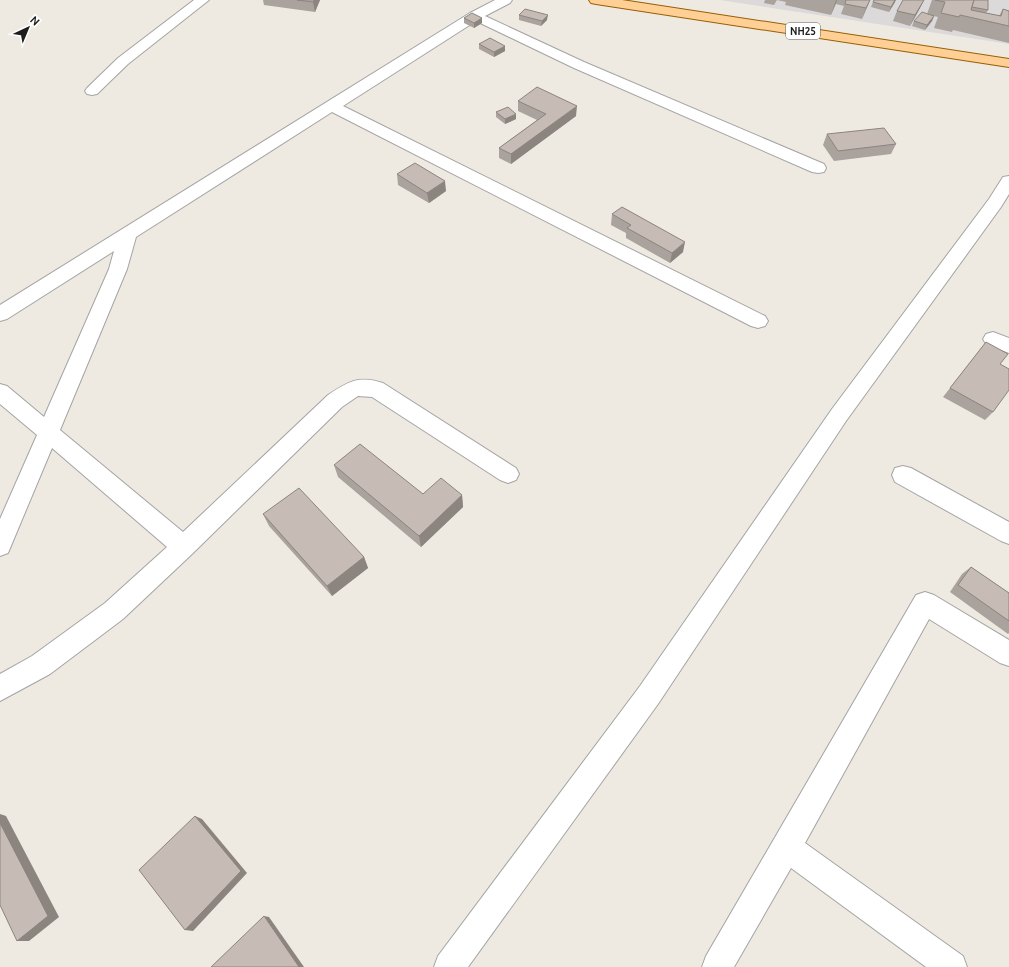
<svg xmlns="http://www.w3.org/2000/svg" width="1009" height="967" viewBox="0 0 1009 967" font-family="Ubuntu,sans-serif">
  <rect width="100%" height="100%" fill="#efeae1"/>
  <polygon fill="#dbd9d9" points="720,0 1009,0 1009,44"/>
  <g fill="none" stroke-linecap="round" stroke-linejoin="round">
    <g stroke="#a4a4a4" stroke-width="2">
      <g id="minor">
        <polygon points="194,0 209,0 128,64 97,94 92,95 87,94 85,91 87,88 118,58"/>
        <path d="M 495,0 L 512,0 L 510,3 L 485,16 L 584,62 L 824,164 L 826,168 L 824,172 L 818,173 L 812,172 L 574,68 L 476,21 L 343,106 L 765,316 L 768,321 L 765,326 L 758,328 L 751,326 L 332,112 L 136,237 L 127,269 L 60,430 L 183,532 L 328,395 C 348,382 358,375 383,383 L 516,468 L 519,474 L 516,480 L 508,483 L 500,480 L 372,397 L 358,396 L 342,407 L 192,554 L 123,619 L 50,674 L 0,701 L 0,674 L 32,656 L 105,603 L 167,547 L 52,448 L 8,553 L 0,556 L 0,519 L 37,435 L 0,404 L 0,384 L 7,386 L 44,417 L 109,269 L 114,251 L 7,319 L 0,321 L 0,305 L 470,13 Z"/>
        <polygon points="1009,176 1009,194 1001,207 846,421 658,704 468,967 434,967 438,956 640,686 832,409 989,199 1003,177"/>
        <polygon points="993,332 1009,338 1009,353 986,344 983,339 986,334"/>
        <polygon points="903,466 911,468 1009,522 1009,544 1001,541 895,482 892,475 895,468"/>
        <polygon points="925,592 934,595 1009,640 1009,666 1000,663 929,619 805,843 963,956 967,967 926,967 791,868 734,967 702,967 706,956 916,595"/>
      </g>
    </g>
    <g stroke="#956000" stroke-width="2">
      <polygon id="major" points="589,0 622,0 1009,59 1009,67 596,4 591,3"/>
    </g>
    <use href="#minor" fill="#fff" fill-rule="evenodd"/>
    <use href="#major" fill="#ffcf96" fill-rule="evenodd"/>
  </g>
  <g fill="#aaa29c">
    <polygon points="263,0 320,0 315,12 264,5"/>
    <polygon points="765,0 777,0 774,5 764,3"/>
    <polygon points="777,0 870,0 862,19 841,14 844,6 836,4 831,15 785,5 786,2"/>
    <polygon points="924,0 920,8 910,26 893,21 897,11"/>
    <polygon points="932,0 988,0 988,10 986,13 999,16 1003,9 1009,11 1009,43 953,30 952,32 934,28 938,17 934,16 932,21 925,30 912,26 914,21 927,14"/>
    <polygon points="873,2 895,2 889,12 871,7"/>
    <polygon points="519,15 547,20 541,26 519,20"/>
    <polygon points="464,18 482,18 482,23 474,28 464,23"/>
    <polygon points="479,44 505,51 494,57 479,49"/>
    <polygon points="518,101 576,116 511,164 499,158 499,148 537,120 518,111"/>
    <polygon points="496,112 516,119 505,124 496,117"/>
    <polygon points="827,134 896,144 891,154 834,161 823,145"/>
    <polygon points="397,174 446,191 429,203 398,185"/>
    <polygon points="612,214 683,252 670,263 626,238 626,233 611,225"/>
    <polygon points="986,342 1000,364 993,412 985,420 943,397"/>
    <polygon points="334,465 423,494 462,495 463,507 421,547 338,477"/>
    <polygon points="263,514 364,557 368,568 332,596 269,526"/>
    <polygon points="971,567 1009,593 1009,633 1008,634 950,592 962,574"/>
  </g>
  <g fill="#8b847f">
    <polygon points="314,0 320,0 315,12 313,2"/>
    <polygon points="836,0 837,0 831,15"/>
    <polygon points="870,0 862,19 866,8"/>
    <polygon points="895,0 896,0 895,2 889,12 891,7"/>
    <polygon points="924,0 920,8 910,26 915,15"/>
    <polygon points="548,15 547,20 541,26 542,21"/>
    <polygon points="934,16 932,21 925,30 927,25"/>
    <polygon points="482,18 482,23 474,28 474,23"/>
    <polygon points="505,46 505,51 494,57 494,52"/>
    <polygon points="577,106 576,116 511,164 511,154"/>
    <polygon points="516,114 516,119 505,124 505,119"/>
    <polygon points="445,181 446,191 429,203 427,193"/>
    <polygon points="685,242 683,252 670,263 672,253"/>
    <polygon points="462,495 463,507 421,547 419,536"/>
    <polygon points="364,557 368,568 332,596 327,586"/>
    <polygon points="0,814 6,816 59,917 29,941 17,941 0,823"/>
    <polygon points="195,816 202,819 247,873 193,931 185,930"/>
    <polygon points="264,916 269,917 304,967 299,967"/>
  </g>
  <g fill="#c6bcb5" stroke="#8b847f">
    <polygon points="297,0 314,0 313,2"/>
    <polygon points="846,0 870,0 866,8 845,4"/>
    <polygon points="874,0 895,0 891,7 873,2"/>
    <polygon points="903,0 924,0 915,15 897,11"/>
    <polygon points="935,0 974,0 971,10 1001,16 1003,9 1009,11 1009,26 960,15 959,17 941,13 945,2"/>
    <polygon points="974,0 988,0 988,10 972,7"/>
    <polygon points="525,9 548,15 542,21 519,15"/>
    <polygon points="922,12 934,16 927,25 914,21"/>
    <polygon points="472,13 482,18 474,23 464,18"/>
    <polygon points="490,38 505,46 494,52 479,44"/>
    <polygon points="537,87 577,106 511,154 499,148 546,114 518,101"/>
    <polygon points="508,107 516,114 505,119 496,112"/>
    <polygon points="884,128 896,144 838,151 827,134"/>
    <polygon points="415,163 445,181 427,193 397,174"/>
    <polygon points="622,207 685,242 672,253 627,228 631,225 612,214"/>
    <polygon points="986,342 1008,354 1000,364 1009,369 1009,390 993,412 950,388"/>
    <polygon points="360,444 423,494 441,478 462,495 419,536 334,465"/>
    <polygon points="299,488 364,557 327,586 263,514"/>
    <polygon points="971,567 1009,593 1009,621 958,585"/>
    <polygon points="195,816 241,871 185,930 139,870"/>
    <polygon points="0,823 48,916 17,941 0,905"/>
    <polygon points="264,916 299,967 211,967"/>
  </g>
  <g text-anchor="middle" stroke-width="3" stroke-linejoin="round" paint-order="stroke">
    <rect fill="#fff" stroke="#616161" stroke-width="1" x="786" y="23" width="34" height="16" rx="3"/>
    <g font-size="10" font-weight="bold" fill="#1d1d1d">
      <text x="803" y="35">NH25</text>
    </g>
  </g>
  <g transform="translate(28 28) rotate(44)" stroke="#ffffff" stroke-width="3" paint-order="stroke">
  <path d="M0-3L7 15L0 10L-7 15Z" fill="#1d1d1d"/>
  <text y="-6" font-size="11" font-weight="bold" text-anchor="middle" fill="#1d1d1d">N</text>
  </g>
</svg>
